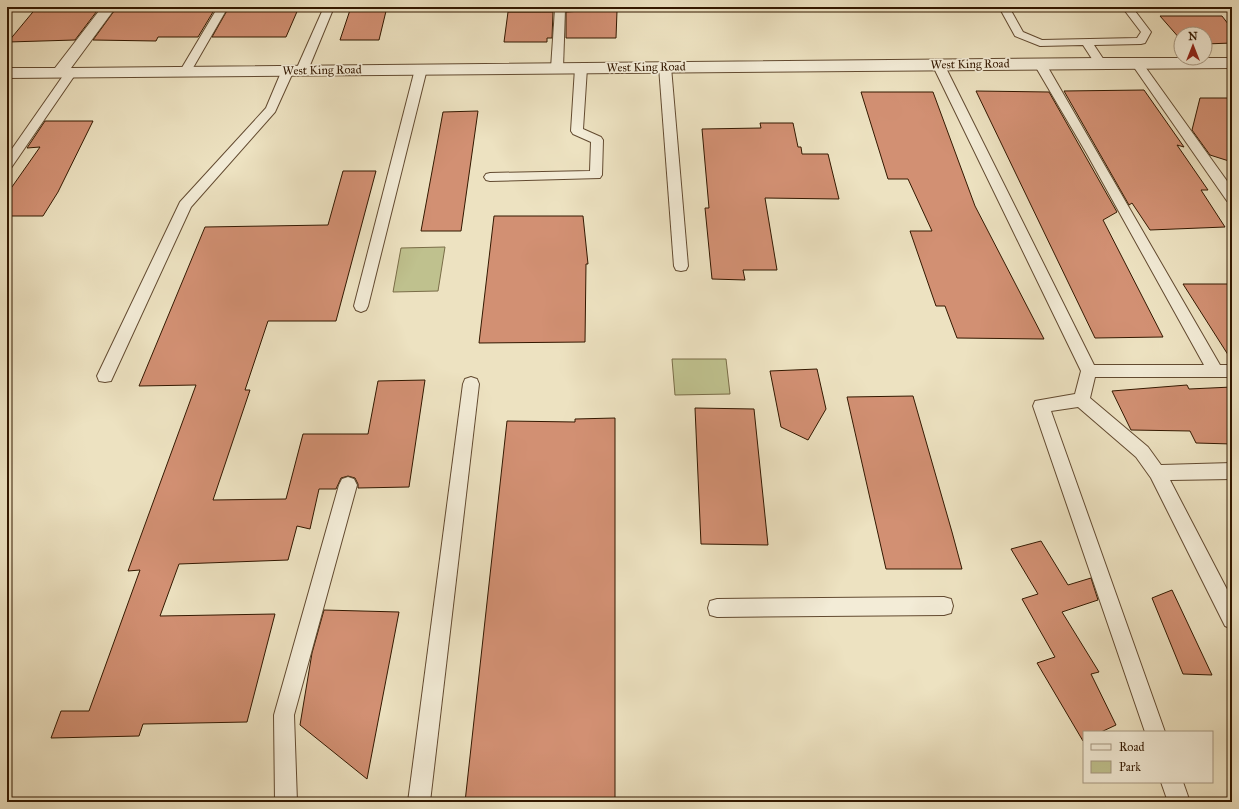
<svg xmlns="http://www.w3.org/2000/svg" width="1239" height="809" viewBox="0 0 1239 809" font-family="'IM FELL Great Primer',serif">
  <rect width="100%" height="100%" fill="#ede2c1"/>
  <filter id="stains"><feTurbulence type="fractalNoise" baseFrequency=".005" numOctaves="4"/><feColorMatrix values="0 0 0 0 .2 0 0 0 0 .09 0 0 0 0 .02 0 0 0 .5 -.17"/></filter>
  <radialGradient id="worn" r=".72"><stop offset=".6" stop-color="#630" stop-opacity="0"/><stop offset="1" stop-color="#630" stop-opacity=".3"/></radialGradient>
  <g fill="#bfc18e" stroke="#796c47">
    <polygon points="445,247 438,291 393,292 401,248"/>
    <polygon points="672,359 726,359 730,394 675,395"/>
  </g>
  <g fill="#d29073" stroke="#331800">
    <polygon points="37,7 100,7 75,40 8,42"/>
    <polygon points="117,7 216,7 198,37 158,37 156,41 93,40"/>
    <polygon points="229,7 299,7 286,37 212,37"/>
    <polygon points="351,7 387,7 379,40 340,40"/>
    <polygon points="582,11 617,11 616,38 566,38 566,12"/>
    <polygon points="508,12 553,12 552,38 547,38 547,42 504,42"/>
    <polygon points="1160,16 1222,16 1232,29 1232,43 1205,44 1205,34 1181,34 1181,40"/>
    <polygon points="1144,90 1184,147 1177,145 1208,190 1201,190 1225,227 1150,230 1132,203 1129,205 1064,91"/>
    <polygon points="976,91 1049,92 1117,212 1103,220 1163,337 1095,338"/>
    <polygon points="861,92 933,92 975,206 1044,339 957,338 945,306 936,306 910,231 932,231 908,179 888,179"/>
    <polygon points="1200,98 1232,98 1232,162 1210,155 1192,130"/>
    <polygon points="478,111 461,231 421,231 443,112"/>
    <polygon points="45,121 93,121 58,192 43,216 7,216 7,194 40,147 27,148"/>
    <polygon points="760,123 793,123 798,147 801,147 802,154 828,154 839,199 765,198 777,270 743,270 745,280 712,279 705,208 709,208 702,129 761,128"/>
    <polygon points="343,171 376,171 336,321 268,321 245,390 250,390 213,500 286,499 303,434 368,434 378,381 425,380 409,487 358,488 358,484 355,478 348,476 341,478 336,489 319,489 310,529 297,526 288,560 179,564 160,616 275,614 247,722 143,724 139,736 51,738 61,711 89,711 140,570 128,571 196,385 139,386 205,227 328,225"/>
    <polygon points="494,216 583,216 588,264 586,264 585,342 479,343"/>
    <polygon points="1183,284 1232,284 1232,361"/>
    <polygon points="817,369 826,409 808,440 781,427 770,371"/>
    <polygon points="1187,385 1189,389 1232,387 1232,444 1196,443 1190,431 1131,430 1112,391"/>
    <polygon points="913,396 952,532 962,569 886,569 847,397"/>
    <polygon points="695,408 754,409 768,545 701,544"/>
    <polygon points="615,418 615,802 465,802 507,421 575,422 575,419"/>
    <polygon points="1041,541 1068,585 1091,578 1098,600 1062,612 1099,672 1091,674 1116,725 1101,732 1084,732 1083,741 1037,663 1055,657 1022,599 1038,594 1011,549"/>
    <polygon points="1172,590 1212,675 1183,674 1152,598"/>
    <polygon points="324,610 399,612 367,779 300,725 312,653"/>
  </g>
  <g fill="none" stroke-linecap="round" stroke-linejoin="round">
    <g stroke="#624a30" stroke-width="2">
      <g id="lane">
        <polygon points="218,7 228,7 190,73 182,73 180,71"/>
        <polygon points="324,7 334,7 308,70 302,73 298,72 296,70"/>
        <polygon points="556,7 564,7 565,9 563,68 557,71 551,68 555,9"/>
        <polygon points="999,7 1009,7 1023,32 1042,40 1137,38 1141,32 1122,7 1132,7 1151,32 1145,43 1141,44 1094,45 1106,63 1100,66 1096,65 1083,45 1040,46 1015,36"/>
        <polygon points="1137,60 1141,61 1232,188 1232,202 1227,201 1131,63"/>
        <polygon points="938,61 944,64 1094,365 1204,365 1087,154 1034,64 1040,61 1046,64 1220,365 1232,365 1232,377 1095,377 1090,398 1148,447 1161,465 1232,463 1232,479 1170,480 1232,599 1232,629 1225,626 1151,478 1136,457 1078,407 1051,411 1165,732 1145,732 1033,406 1035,401 1075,394 1081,371 932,64"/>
        <polygon points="665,64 671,67 688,266 686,270 681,271 676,270 674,266 659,67"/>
        <polygon points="581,65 587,68 583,129 601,137 603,140 602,175 600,178 490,181 486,180 484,177 486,174 490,173 590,171 591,142 573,134 571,131 575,68"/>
        <polygon points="421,66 427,69 368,306 366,310 361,312 356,310 354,306 415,69"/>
        <polygon points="288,67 294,70 275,112 191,207 111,381 105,382 99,381 97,376 180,202 266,108 282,70"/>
        <polygon points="71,69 77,72 11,168 7,169 7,156 67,70"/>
        <polygon points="471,377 477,379 479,384 430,802 408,802 463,384 465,379"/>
        <polygon points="348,477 354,479 357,485 294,715 297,802 275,802 274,715 339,485 342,479"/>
        <polygon points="944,597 951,599 953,606 951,613 944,615 717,617 710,615 708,608 710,601 717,599"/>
        <polygon points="1161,782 1183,782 1190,802 1168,802"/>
      </g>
    </g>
    <g stroke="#624a30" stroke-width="2">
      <polygon id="street" points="102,7 116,7 71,68 1100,58 1232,58 1232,68 7,78 7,68 55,68"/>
    </g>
    <use href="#lane" fill="#f3ecd7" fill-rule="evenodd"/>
    <use href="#street" fill="#f3ecd7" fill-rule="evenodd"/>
  </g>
  <g text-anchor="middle" stroke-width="3.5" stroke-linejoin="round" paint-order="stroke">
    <g font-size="12" fill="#331800" stroke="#f3ecd7">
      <text transform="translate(970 64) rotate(-1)" y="4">West King Road</text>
      <text transform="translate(646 67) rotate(-1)" y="4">West King Road</text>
      <text transform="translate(322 70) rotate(-1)" y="4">West King Road</text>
    </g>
  </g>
  <rect width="1239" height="809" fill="none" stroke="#ede2c1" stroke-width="24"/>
  <rect x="8" y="8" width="1223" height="793" fill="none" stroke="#331800" stroke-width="2"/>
  <rect x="12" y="12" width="1215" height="785" fill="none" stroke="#331800"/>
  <rect x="1083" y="731" width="130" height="52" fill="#f3ecd7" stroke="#a69781"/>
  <rect x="1091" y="744" width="20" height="6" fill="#f3ecd7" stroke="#a69781"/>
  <text x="1119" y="751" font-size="12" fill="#331800">Road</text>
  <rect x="1091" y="761" width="20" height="12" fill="#bfc18e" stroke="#a69781"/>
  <text x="1119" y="771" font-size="12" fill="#331800">Park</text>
  <g transform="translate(1193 46)"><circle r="19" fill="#f3ecd7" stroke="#a69781"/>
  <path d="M0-3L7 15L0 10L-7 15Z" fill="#8f2418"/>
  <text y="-6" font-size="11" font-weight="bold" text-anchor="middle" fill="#331800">N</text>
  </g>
  <rect width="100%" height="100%" filter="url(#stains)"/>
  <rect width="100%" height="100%" fill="url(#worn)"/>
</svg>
